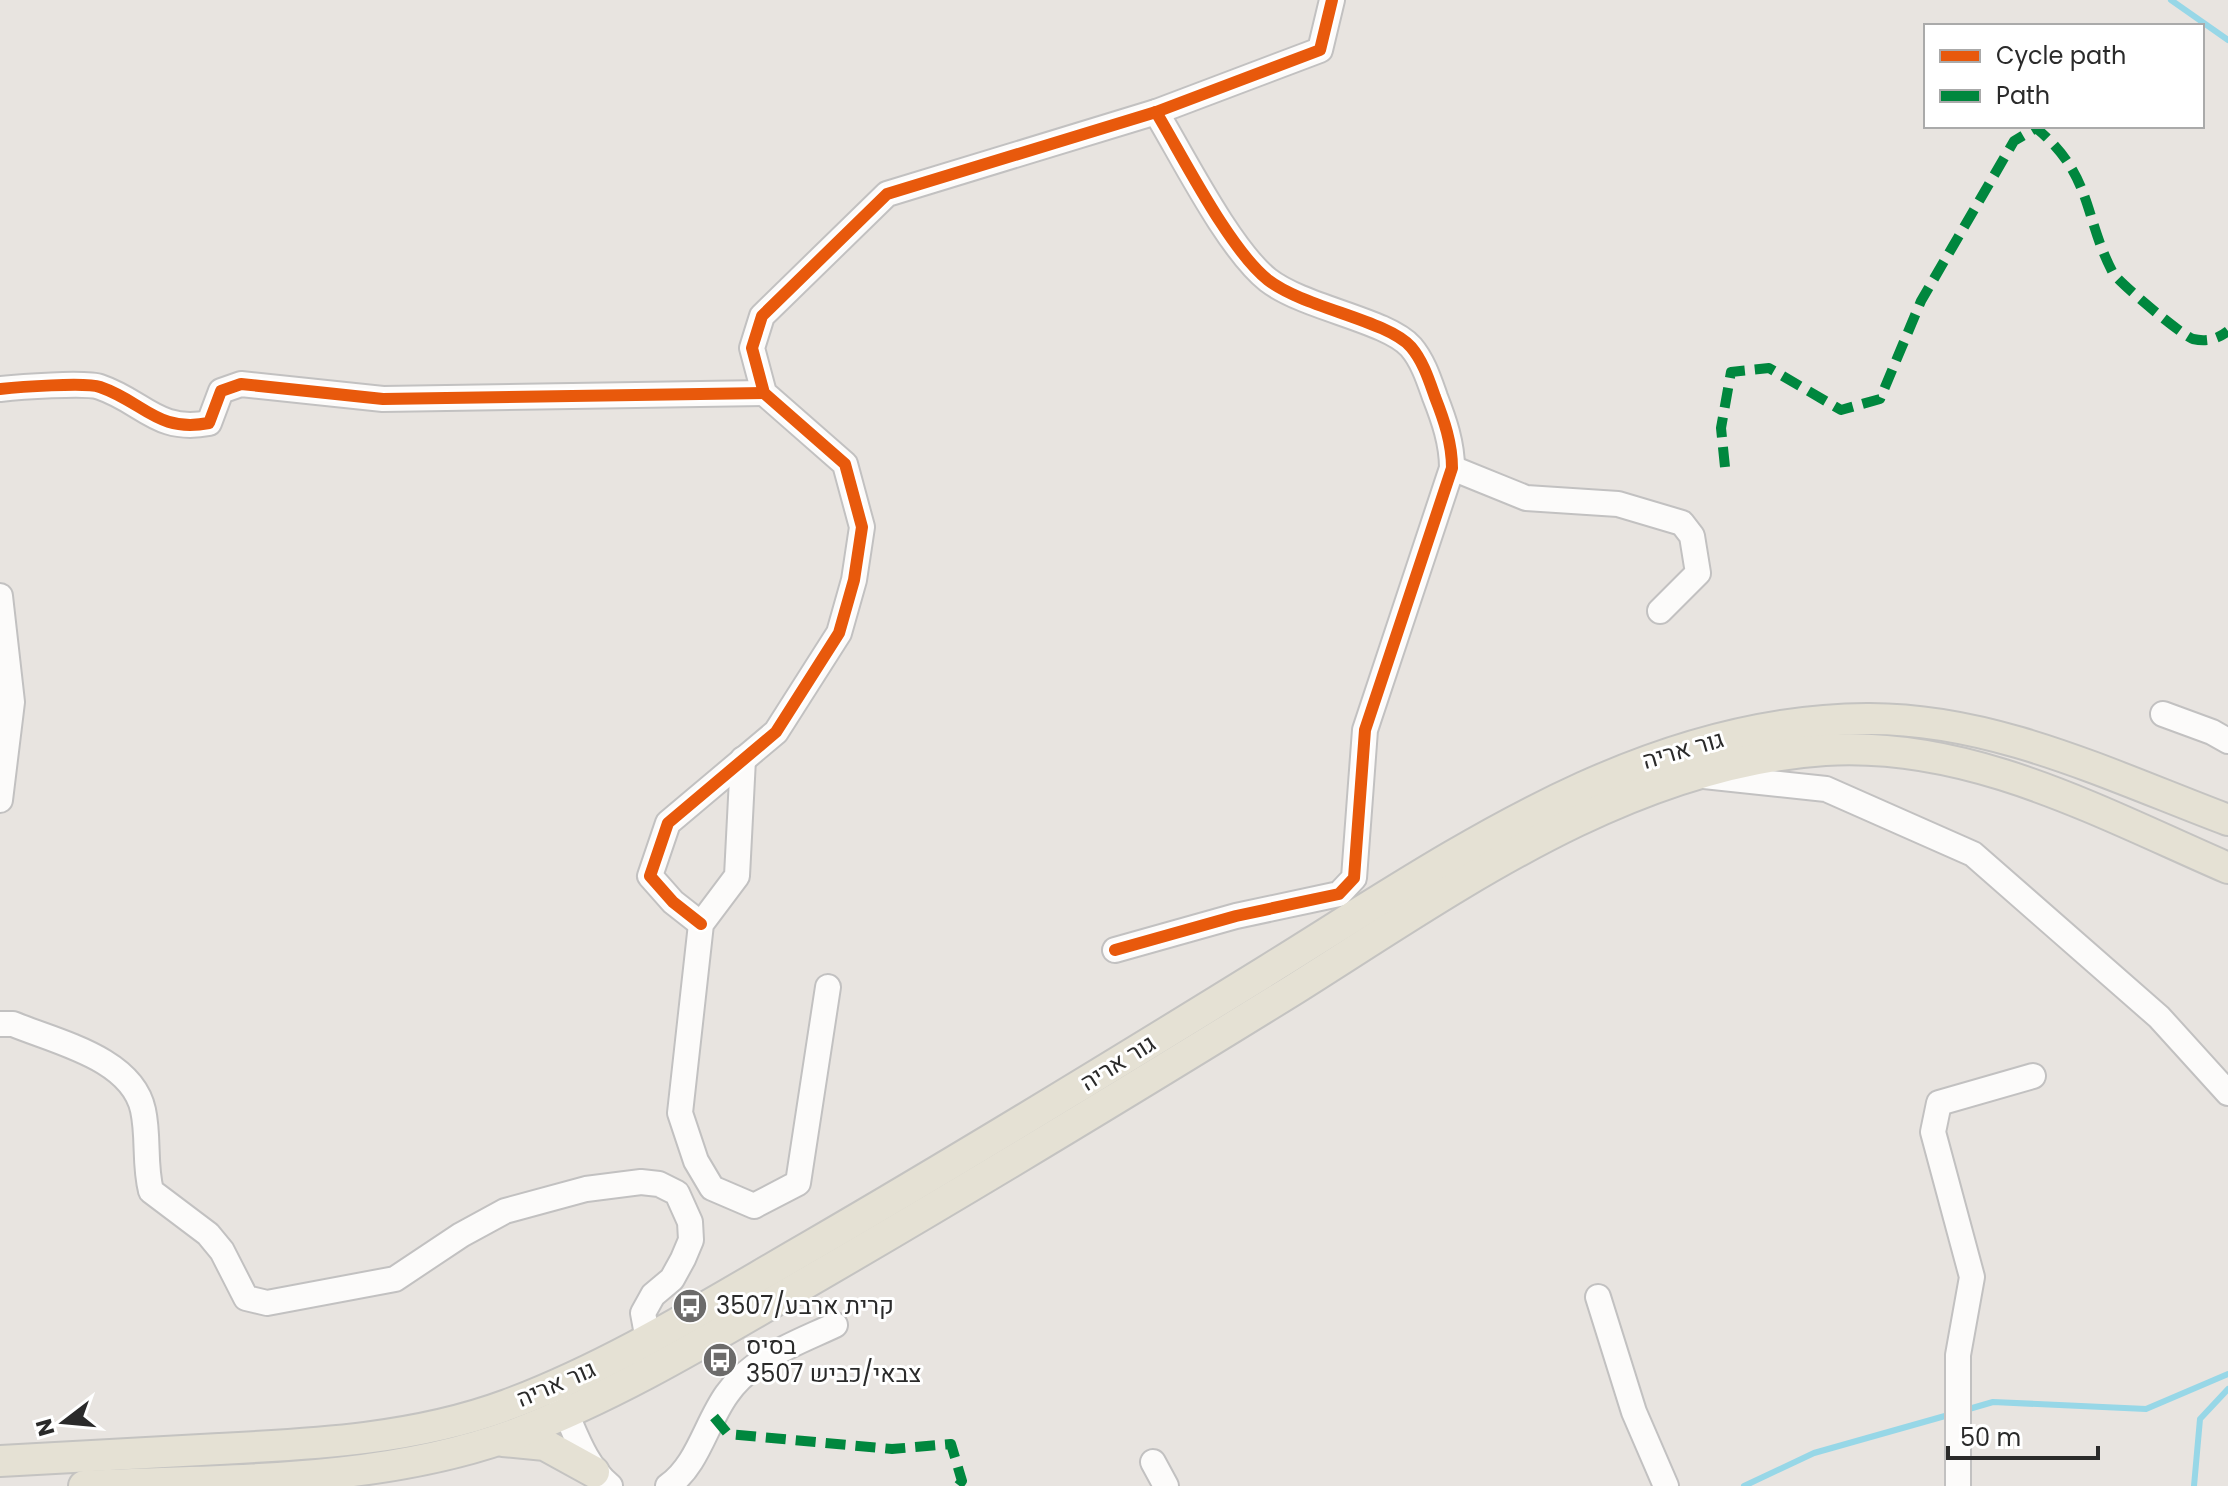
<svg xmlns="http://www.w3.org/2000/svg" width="2228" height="1486" viewBox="0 0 2228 1486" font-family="Poppins,Heebo,sans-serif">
  <rect width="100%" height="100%" fill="#e8e4e0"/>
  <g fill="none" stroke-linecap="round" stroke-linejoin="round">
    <g stroke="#97d7e7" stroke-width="6">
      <polyline points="2171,0 2228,40"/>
      <polyline points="1962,1411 1993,1402 2146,1409 2228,1374"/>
      <polyline points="1744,1486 1814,1453 1952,1414"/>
      <polyline points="2194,1486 2200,1419 2228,1389"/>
    </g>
    <g stroke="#c2c1c1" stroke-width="28">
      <g id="minor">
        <path d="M 0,389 C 18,387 86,382 100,387 C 144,402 157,433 209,423 L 221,391 L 241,384 L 383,399 L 764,393"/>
        <polyline points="1452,468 1526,498 1618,504 1682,523 1692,536 1698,573 1660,611"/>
        <polyline points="0,596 12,702 0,800"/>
        <polyline points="2163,714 2212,732 2228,741"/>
        <polyline points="743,759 737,876 701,924 680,1113 696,1161 712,1188 754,1206 798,1183 828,987"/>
        <polyline points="1704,776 1826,789 1973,854 2159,1017 2228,1093"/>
        <polyline points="701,924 673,902 650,876 668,823 776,732 839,633 854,580 862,527 845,464 764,393 752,348 762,316 887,194 1156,112 1320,50 1332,0"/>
        <path d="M 1115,950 L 1236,916 L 1339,894 L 1354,878 L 1365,730 L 1452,468 C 1452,443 1444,420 1435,397 C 1429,380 1423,361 1411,347 C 1387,320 1304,308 1268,280 C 1229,249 1183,157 1156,112"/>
        <path d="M 0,1024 L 13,1024 C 56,1042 132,1058 143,1110 C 149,1137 144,1164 151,1191 L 208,1234 L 222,1251 L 246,1298 L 267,1303 L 395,1279 L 461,1235 L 505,1211 L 586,1189 L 641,1182 L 659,1184 L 677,1193 L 690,1222 L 691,1240 L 683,1259 L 672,1279 L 653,1295 L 643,1313 L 648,1340"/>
        <polyline points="1598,1297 1634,1412 1666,1486"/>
        <path d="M 560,1400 C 575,1431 583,1463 610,1486"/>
        <polyline points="1153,1462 1166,1486"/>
        <path d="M 668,1486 C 698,1465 706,1423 727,1394 C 752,1358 797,1343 835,1325"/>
        <polyline points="1958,1486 1958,1355 1972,1277 1933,1132 1939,1103 2033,1076"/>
      </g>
    </g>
    <g stroke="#c4c3c1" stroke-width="34">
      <g id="major">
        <polyline points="503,1441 545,1445 594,1472"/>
        <path d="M 0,1461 C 73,1457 146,1453 219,1449 C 316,1444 415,1439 507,1405 C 614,1365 710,1304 809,1247 C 964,1157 1116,1064 1268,970 C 1452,856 1642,720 1867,719 C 1994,718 2111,776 2228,820"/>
        <path d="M 84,1486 C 226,1479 379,1484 515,1434 C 623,1393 719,1333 818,1276 C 978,1183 1136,1087 1293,990 C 1455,888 1627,763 1825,750 C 1970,741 2099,812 2228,868"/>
      </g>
    </g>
    <use href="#minor" stroke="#fcfbfa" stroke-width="24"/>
    <use href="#major" stroke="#e5e1d4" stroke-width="30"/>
    <g stroke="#00873e" stroke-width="10" stroke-dasharray="20 10" stroke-linecap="butt">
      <path d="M 1725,467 L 1721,428 L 1731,372 L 1769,368 L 1841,410 L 1880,399 L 1921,301 L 2014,141 L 2036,128 C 2093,175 2083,216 2113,273 C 2118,282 2184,337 2193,339 C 2207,342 2218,339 2228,331"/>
      <polyline points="714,1417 728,1434 892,1449 951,1444 962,1481 958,1486"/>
    </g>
    <g stroke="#fff" stroke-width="17">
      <g id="cycleway">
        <path d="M 0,389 C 18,387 86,382 100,387 C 144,402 157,433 209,423 L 221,391 L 241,384 L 383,399 L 764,393"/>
        <polyline points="701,924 673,902 650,876 668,823 776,732 839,633 854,580 862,527 845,464 764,393 752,348 762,316 887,194 1156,112 1320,50 1332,0"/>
        <path d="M 1115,950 L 1236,916 L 1339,894 L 1354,878 L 1365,730 L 1452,468 C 1452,443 1444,420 1435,397 C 1429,380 1423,361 1411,347 C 1387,320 1304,308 1268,280 C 1229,249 1183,157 1156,112"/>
      </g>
    </g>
    <use href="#cycleway" stroke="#e8590c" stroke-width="12"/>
  </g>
  <defs>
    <g id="bus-disc" transform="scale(1.8)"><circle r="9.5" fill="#6c6b6a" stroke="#fff"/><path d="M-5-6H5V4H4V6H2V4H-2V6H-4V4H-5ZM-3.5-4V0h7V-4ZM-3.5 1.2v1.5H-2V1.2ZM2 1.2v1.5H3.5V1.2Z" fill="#fff"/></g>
  </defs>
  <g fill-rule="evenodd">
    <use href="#bus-disc" x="690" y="1306"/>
    <use href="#bus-disc" x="720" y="1360"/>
  </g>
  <g text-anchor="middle" stroke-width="6" stroke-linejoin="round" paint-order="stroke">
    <g font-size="24" fill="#2a2a2a" stroke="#fff">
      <text transform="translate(1683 750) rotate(-16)" y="8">גור אריה</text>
      <text transform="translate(1118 1063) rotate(-32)" y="8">גור אריה</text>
      <text transform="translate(556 1384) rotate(-23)" y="8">גור אריה</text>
    </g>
    <g font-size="24" fill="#2a2a2a" stroke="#fff" text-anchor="start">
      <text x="716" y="1314">קרית ארבע/3507</text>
      <text x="746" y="1354">בסיס<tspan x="746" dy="28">צבאי/כביש 3507</tspan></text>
    </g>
  </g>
  <rect x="1924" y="24" width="280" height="104" fill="#ffffff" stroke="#aaaaaa" stroke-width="2"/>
  <rect x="1940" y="50" width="40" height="12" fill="#e8590c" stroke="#aaaaaa" stroke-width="2"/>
  <text x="1996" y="64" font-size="24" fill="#2a2a2a">Cycle path</text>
  <rect x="1940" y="90" width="40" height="12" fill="#00873e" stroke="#aaaaaa" stroke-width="2"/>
  <text x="1996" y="104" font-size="24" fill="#2a2a2a">Path</text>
  <g transform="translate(64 1422) rotate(254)" stroke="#ffffff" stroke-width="6" paint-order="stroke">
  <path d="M0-6L14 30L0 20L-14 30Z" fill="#2a2a2a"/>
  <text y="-12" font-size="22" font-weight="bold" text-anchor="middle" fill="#2a2a2a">N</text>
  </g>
  <path d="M1948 1446v12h150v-12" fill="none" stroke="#2a2a2a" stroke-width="4"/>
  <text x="1960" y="1446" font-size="24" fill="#2a2a2a" stroke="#ffffff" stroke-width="6" paint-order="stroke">50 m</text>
</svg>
